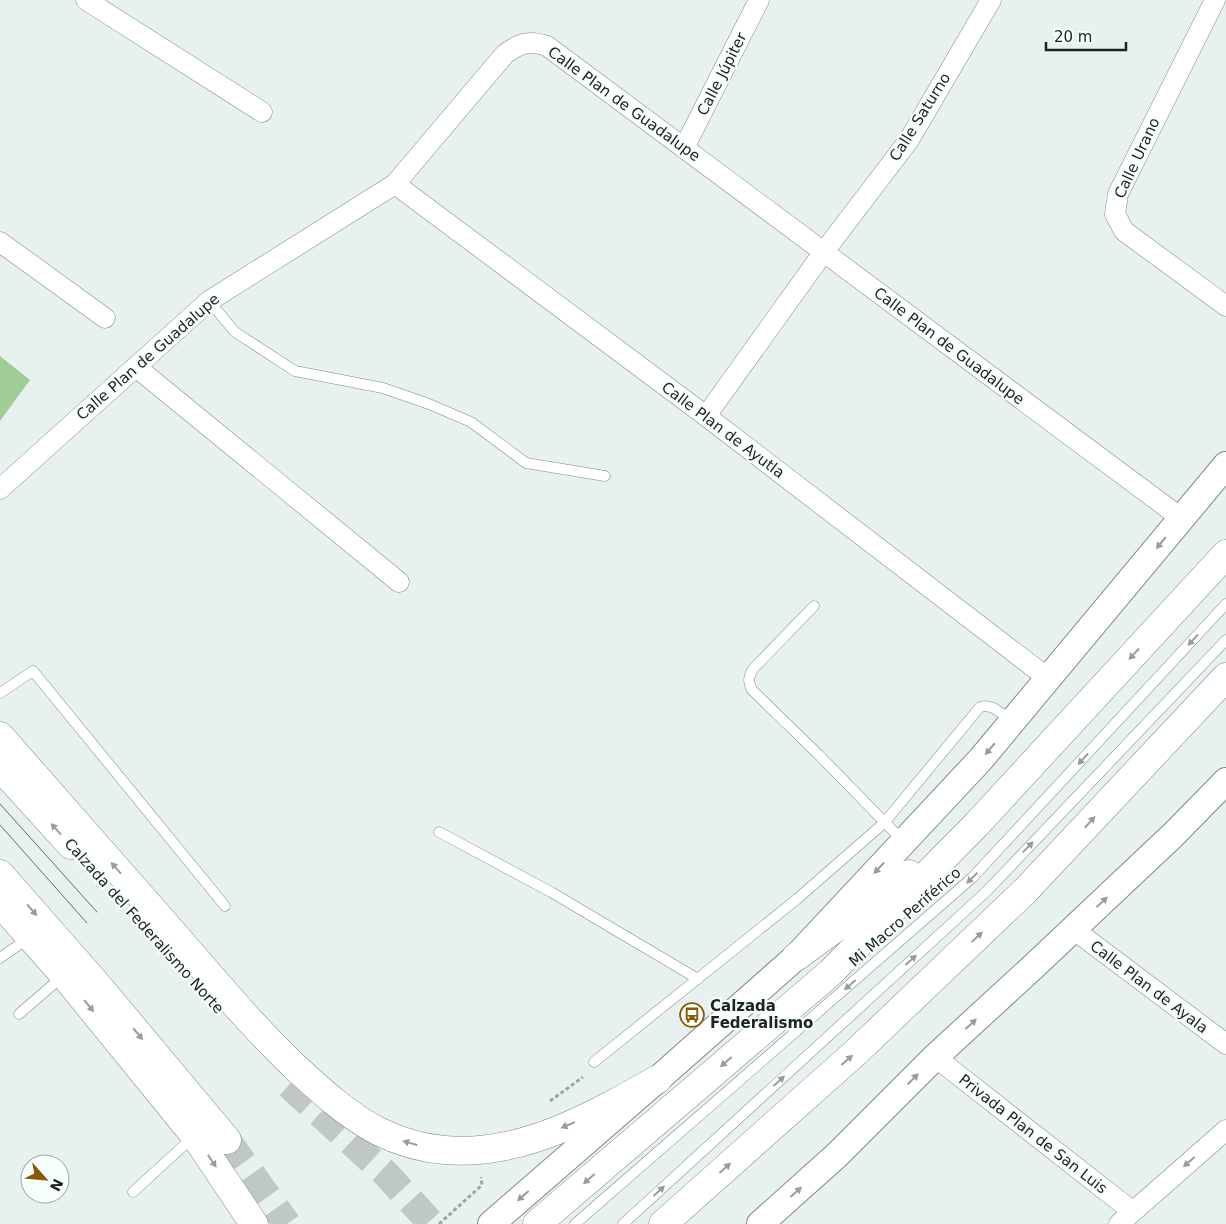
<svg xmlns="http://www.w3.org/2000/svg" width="1226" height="1224" viewBox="0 0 1226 1224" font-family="'DejaVu Sans',sans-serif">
  <rect width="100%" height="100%" fill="#e7f2f0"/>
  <polygon fill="#a0cc95" points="0,356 30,380 0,421"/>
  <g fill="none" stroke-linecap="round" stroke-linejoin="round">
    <g stroke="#bfc8c7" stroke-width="28" stroke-dasharray="28 14" stroke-linecap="butt">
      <polyline points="289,1085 386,1174 432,1224"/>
      <polyline points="227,1140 287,1224"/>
    </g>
    <g stroke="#7f8988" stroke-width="11">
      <g id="service">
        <polyline points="209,301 235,332 295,371 383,388 429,404 471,422 526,463 605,476"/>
        <path d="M 814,606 L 753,669 C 748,677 748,682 752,690 L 818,754 L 903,841"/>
        <polyline points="0,693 33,671 225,906"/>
        <polyline points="439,832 551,892 698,979"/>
        <polyline points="0,958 30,937"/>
        <polyline points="19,1014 63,976"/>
        <path d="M 594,1062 L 797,899 L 884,823 L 980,707 C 991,702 1003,715 1012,721"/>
        <polyline points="133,1192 193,1137"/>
        <polyline points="575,1224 972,878 1226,604"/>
        <polyline points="623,1224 987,891 1226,640"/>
      </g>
    </g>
    <g stroke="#7f8988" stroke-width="21">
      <g id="minor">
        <polyline points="86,0 262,112"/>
        <polyline points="1215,0 1118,194 1115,214 1124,231 1226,306"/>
        <polyline points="684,148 759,0"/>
        <polyline points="395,184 706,416 1049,679"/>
        <polyline points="0,242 105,318"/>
        <polyline points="136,367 399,582"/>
        <polyline points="706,416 823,253 909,140 991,0"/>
        <path d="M 0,489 L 209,301 L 395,184 L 505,54 C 520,43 529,40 547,46 L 1181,518"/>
        <polyline points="1073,929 1226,1044"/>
        <polyline points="935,1057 1132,1211"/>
        <polyline points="1119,1224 1226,1130"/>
      </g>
    </g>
    <g stroke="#7f8988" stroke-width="28">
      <g id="tertiary">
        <polyline points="491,1224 658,1079 796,957 981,759 1226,465"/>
        <polyline points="760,1224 837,1155 935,1057 1034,966 1173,835 1226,781"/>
      </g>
    </g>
    <g stroke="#7f8988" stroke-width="29">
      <g id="primary">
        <path d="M 0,736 C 53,797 107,857 160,918 C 204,968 246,1020 294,1066 C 320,1090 347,1115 378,1131 C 398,1141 421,1148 444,1150 C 521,1157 593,1116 658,1079"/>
        <polyline points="0,767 71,845"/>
        <polyline points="0,874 94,981 227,1140"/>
        <polyline points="0,903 64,975 195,1136 254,1224"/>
      </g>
    </g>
    <g stroke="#7f8988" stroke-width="29">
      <g id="trunk">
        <polyline points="796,957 909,874"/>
        <polyline points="537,1224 830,973 977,824 1226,554"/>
        <polyline points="663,1224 855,1053 1025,891 1226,677"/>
      </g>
    </g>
    <g stroke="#9da6a4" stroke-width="3" stroke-dasharray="4 2.5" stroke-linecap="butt">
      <polyline points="550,1101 583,1077"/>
      <polyline points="439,1224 482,1185 481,1177"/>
    </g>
    <use href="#service" stroke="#fff" stroke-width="10"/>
    <use href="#minor" stroke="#fff" stroke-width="20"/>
    <use href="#tertiary" stroke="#fff" stroke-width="26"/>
    <use href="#primary" stroke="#fff" stroke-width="28"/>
    <use href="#trunk" stroke="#fff" stroke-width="28"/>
    <g stroke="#646a69" stroke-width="1">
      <polyline points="0,804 97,912"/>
      <polyline points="0,825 87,923"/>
    </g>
  </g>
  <defs><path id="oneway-solid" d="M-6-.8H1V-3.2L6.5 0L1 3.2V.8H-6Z" transform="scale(1.25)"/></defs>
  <g fill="#9a9c9b">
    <use href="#oneway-solid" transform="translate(1161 543) rotate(129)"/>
    <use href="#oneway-solid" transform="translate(1193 640) rotate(132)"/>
    <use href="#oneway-solid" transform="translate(1134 654) rotate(133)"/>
    <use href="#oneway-solid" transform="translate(990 749) rotate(130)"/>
    <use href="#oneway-solid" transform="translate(1083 759) rotate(133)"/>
    <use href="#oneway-solid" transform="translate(1090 822) rotate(-47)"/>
    <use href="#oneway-solid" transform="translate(56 829) rotate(-132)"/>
    <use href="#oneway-solid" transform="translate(1028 847) rotate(-46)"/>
    <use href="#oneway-solid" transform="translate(116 868) rotate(-131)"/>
    <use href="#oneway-solid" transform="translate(879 868) rotate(133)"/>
    <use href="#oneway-solid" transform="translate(972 878) rotate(136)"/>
    <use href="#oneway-solid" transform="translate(1102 902) rotate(-43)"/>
    <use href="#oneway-solid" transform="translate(32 910) rotate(49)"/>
    <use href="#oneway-solid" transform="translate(977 937) rotate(-43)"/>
    <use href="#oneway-solid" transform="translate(911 960) rotate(-42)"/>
    <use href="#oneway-solid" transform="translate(850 985) rotate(139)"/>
    <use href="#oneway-solid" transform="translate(89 1006) rotate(51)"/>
    <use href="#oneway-solid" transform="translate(971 1024) rotate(-42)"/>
    <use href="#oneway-solid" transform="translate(138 1034) rotate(50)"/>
    <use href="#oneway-solid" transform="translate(847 1060) rotate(-41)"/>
    <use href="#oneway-solid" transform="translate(726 1062) rotate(139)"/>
    <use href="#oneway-solid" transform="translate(913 1079) rotate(-45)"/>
    <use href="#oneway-solid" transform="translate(779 1081) rotate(-42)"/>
    <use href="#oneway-solid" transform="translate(568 1125) rotate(157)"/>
    <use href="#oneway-solid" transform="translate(410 1143) rotate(-164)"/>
    <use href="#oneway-solid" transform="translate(212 1161) rotate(56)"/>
    <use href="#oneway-solid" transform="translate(1189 1162) rotate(139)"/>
    <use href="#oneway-solid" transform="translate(725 1168) rotate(-42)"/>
    <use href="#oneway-solid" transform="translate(589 1179) rotate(139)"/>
    <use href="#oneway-solid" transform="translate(659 1191) rotate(-42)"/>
    <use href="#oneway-solid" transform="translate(796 1192) rotate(-42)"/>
    <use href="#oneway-solid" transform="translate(523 1196) rotate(139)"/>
  </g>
  <defs>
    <g id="bus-ring" transform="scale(1.25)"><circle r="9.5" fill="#f6fffe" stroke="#8b5703" stroke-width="1.5"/><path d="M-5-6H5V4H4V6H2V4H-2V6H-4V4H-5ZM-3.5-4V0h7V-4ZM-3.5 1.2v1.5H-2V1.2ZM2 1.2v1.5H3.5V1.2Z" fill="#8b5703"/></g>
  </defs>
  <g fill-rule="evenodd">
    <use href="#bus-ring" x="692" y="1015"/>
  </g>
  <g text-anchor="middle" stroke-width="4.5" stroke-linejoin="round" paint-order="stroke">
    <g font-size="15" fill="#1e2221" stroke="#f6fffe">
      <text transform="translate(722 74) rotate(-63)" y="5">Calle Júpiter</text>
      <text transform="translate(624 104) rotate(36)" y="5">Calle Plan de Guadalupe</text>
      <text transform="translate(920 117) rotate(-58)" y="5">Calle Saturno</text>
      <text transform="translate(1137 158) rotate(-65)" y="5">Calle Urano</text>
      <text transform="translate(949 346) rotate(37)" y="5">Calle Plan de Guadalupe</text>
      <text transform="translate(148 357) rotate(-41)" y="5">Calle Plan de Guadalupe</text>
      <text transform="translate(723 430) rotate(37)" y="5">Calle Plan de Ayutla</text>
      <text transform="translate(905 917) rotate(-41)" y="5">Mi Macro Periférico</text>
      <text transform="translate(144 926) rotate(48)" y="5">Calzada del Federalismo Norte</text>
      <text transform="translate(1149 987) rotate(37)" y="5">Calle Plan de Ayala</text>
      <text transform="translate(1033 1134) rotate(38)" y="5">Privada Plan de San Luis</text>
    </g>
    <g font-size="15" font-weight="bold" fill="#1e2221" stroke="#f6fffe" text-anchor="start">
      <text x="710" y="1011">Calzada<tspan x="710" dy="17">Federalismo</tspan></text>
    </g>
  </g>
  <g transform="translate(45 1179) rotate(117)"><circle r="24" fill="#f6fffe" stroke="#a0a7a6"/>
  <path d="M0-4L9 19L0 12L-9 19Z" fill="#8b5703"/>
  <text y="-8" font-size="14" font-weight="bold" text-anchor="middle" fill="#1e2221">N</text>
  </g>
  <path d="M1046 42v8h80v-8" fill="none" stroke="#1e2221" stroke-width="2.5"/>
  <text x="1054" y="42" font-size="15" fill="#1e2221" stroke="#f6fffe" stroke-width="4" paint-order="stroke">20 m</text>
</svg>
